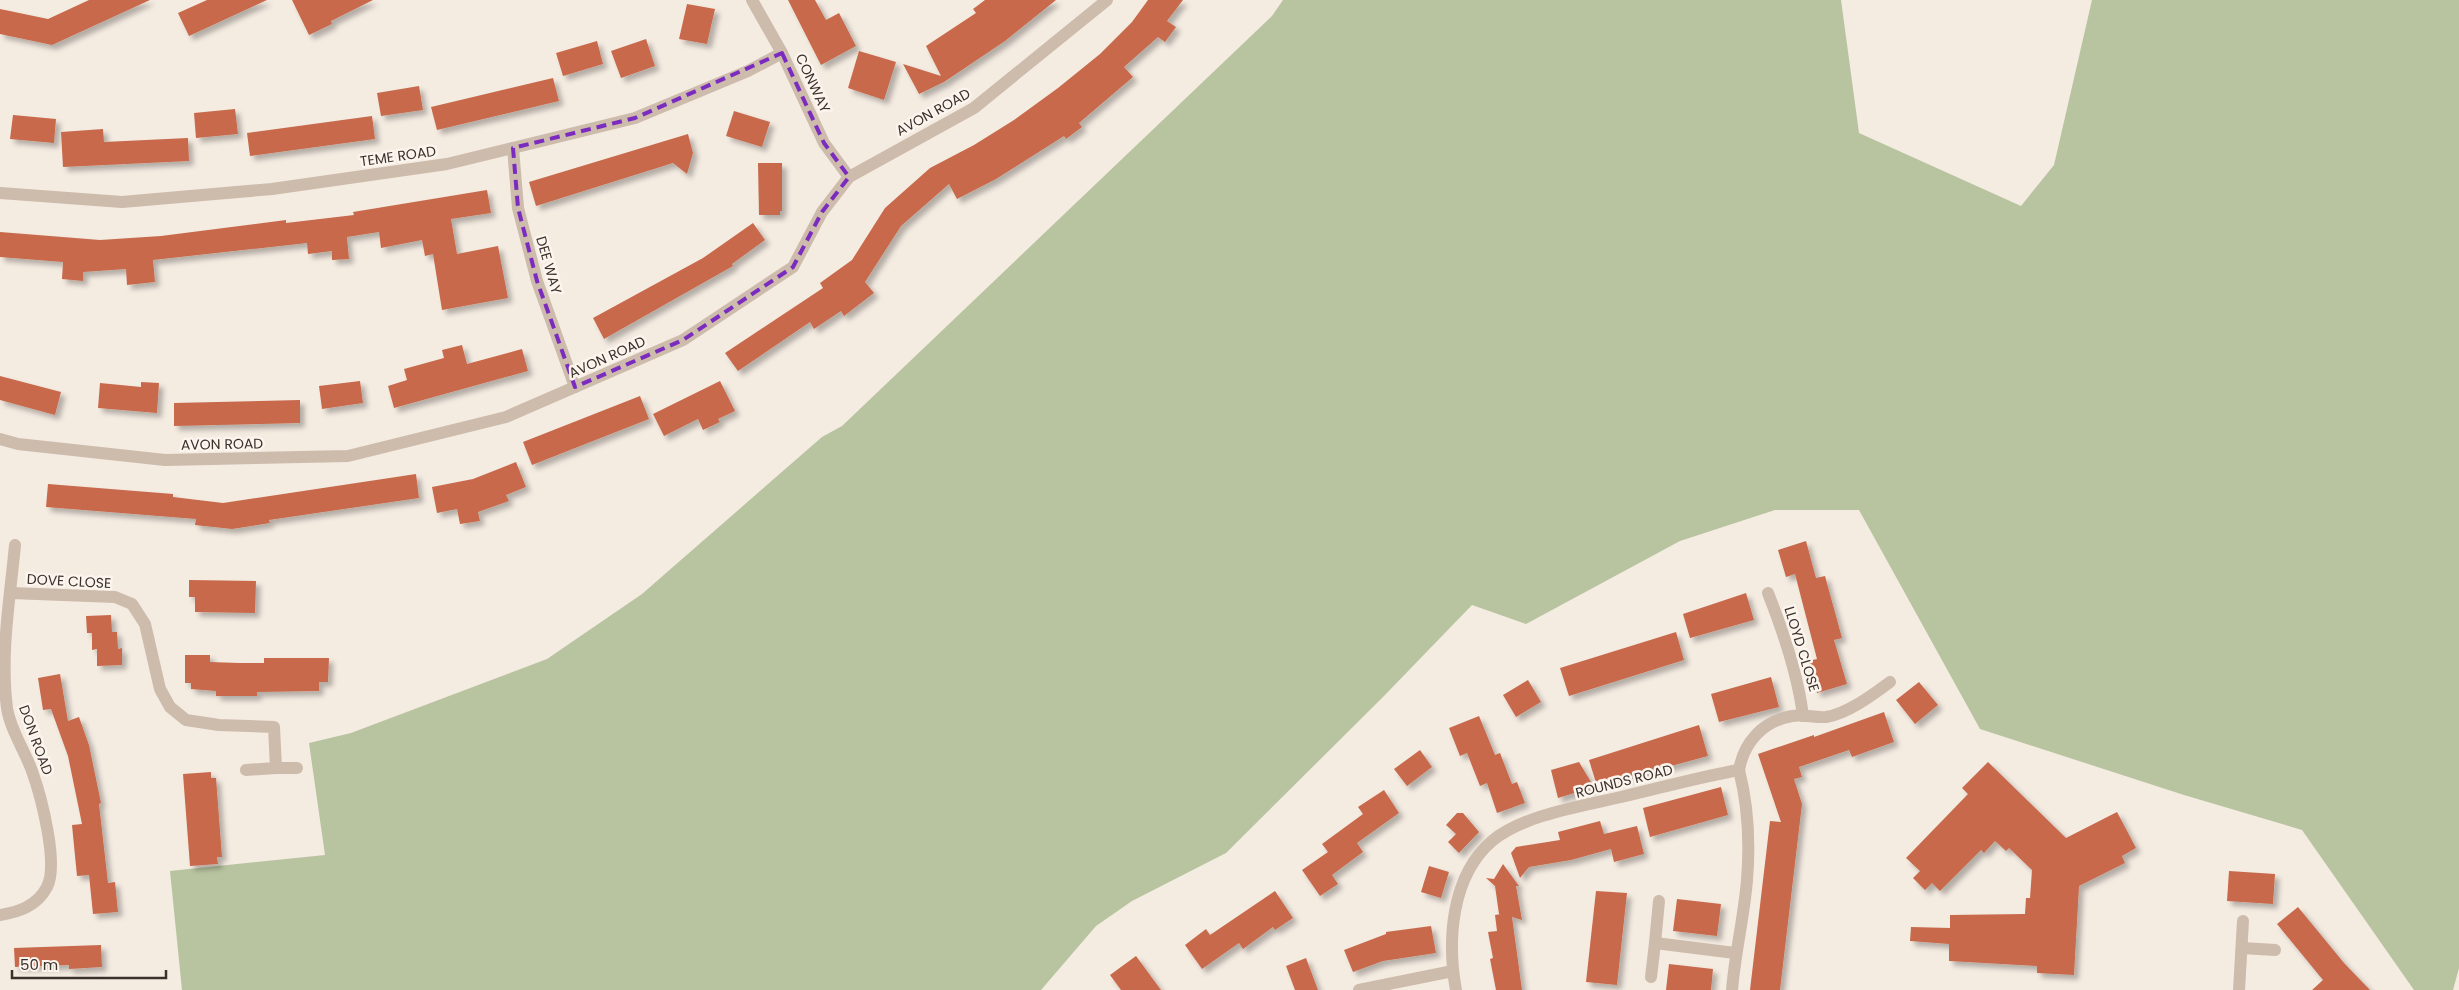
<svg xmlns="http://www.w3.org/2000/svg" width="2459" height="990" viewBox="0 0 2459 990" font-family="Poppins,sans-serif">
  <defs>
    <filter id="shadow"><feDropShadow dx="4.5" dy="4.5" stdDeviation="2.5" flood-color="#0004"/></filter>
  </defs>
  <rect width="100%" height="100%" fill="#f4ebe1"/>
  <polygon fill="#b8c4a0" points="1283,0 1841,0 1859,133 2021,206 2054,165 2092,0 2459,0 2459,968 2453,990 2414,990 2302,830 2184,795 1980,729 1859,510 1775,510 1680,541 1526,624 1472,605 1383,697 1226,853 1132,901 1096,926 1041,990 182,990 170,871 325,855 309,743 351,733 547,659 642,594 822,437 842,426 1272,16"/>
  <g fill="#c8694b" filter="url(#shadow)">
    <polygon points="89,0 150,0 52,45 0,34 0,9 48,19"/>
    <polygon points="207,0 267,0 189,36 178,13"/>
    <polygon points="292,0 373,0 331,21 332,24 309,35"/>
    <polygon points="788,0 815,0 826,20 839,13 856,46 821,65"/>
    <polygon points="985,0 1056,0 1005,41 944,82 919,94 903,64 941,76 926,46 976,13 973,9"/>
    <polygon points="1148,0 1183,0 1167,21 1176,27 1165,42 1158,37 1124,67 1133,77 1079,123 1082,127 1066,139 1064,136 996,179 957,199 949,184 901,226 865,282 874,293 844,316 841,311 814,329 810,322 738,371 725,353 823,288 820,283 852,260 885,208 930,168 974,145 1014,120 1058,88 1100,54 1132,22"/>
    <polygon points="687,4 715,9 707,44 679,39"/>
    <polygon points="646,39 655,66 621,78 611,51"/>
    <polygon points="597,41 603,64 563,76 556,53"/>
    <polygon points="859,51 896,62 884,100 848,88"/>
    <polygon points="553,78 559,101 437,130 431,107"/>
    <polygon points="419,86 423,110 381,116 377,93"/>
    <polygon points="235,109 238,134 196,138 194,113"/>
    <polygon points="734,111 770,122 762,147 726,136"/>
    <polygon points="13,115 56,119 54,143 10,139"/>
    <polygon points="372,116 375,139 250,156 247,133"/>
    <polygon points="103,129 104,142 188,138 189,161 63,167 61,132"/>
    <polygon points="688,134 693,153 687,174 673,163 536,206 529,182"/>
    <polygon points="758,163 782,163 782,211 780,211 780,215 759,215"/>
    <polygon points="487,190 491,213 451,219 457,254 498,246 508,298 442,310 433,254 425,256 422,240 381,248 379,232 347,237 349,259 332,260 332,251 308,254 307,243 153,260 155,282 127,285 126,269 83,272 83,281 62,279 63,262 0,257 0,232 100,240 161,236 286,220 286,223 354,215 353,212"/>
    <polygon points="753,223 765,240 732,264 733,266 604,339 593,318 703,258"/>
    <polygon points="462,345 467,364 522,349 528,371 394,408 388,386 407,380 404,369 444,358 442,350"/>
    <polygon points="0,376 61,392 55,415 0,400"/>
    <polygon points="360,381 363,403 322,409 319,386"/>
    <polygon points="720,381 735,411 718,419 720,422 703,430 698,419 664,436 653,414"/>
    <polygon points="141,382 159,383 157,413 98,408 100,383 141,387"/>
    <polygon points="640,396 649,419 532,465 523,442"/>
    <polygon points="300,400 300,423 174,426 174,403"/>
    <polygon points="516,462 526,487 506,495 509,501 478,512 480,521 460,524 457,509 437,513 432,487 473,479"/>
    <polygon points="416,474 419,498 269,520 270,523 232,529 195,525 196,519 46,507 48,484 173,494 173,497 223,503"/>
    <polygon points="1806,541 1816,578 1825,576 1842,638 1834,640 1847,684 1817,693 1808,661 1817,659 1795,574 1786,577 1778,550"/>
    <polygon points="189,580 256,581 255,613 195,612 195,597 189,597"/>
    <polygon points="1746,593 1754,620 1690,638 1683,614"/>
    <polygon points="111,615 112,632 117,632 118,649 122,648 122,665 97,666 97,649 92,650 92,633 87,633 86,616"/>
    <polygon points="1676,632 1684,660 1569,696 1560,668"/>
    <polygon points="185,655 210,655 210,662 239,663 264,663 264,658 329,658 328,682 319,682 319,691 257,692 257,696 216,696 216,691 191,689 191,683 185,683"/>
    <polygon points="60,674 68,721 79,717 89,745 101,803 99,804 108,883 115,882 118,912 93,914 89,875 77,876 72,825 82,824 68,756 51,709 43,710 38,678"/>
    <polygon points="1771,677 1779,707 1719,722 1711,694"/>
    <polygon points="1528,680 1541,702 1516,717 1503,695"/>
    <polygon points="1919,682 1938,705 1915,724 1896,700"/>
    <polygon points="1884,712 1894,742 1852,757 1849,750 1799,767 1802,777 1794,779 1802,804 1780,990 1750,990 1770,821 1781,822 1758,754 1814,735 1814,737"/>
    <polygon points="1479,716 1495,755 1500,753 1512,784 1517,782 1525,803 1497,813 1487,783 1480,786 1467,753 1460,756 1449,728"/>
    <polygon points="1699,725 1708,756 1597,786 1589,760"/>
    <polygon points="1420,750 1432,767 1407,786 1394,769"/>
    <polygon points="1579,762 1594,787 1558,798 1551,770"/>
    <polygon points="1988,762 2066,838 2117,812 2136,848 2122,856 2125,863 2079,886 2074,975 2037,973 2037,966 1949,961 1949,944 1910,941 1911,927 1950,928 1950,915 2025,914 2026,898 2030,898 2032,870 2009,848 2006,851 1995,841 1984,853 1981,850 1940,891 1932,883 1925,890 1913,878 1920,871 1906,858 1968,794 1962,788"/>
    <polygon points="211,772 211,778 216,778 222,857 217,857 218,864 190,866 183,774"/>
    <polygon points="1721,787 1728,815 1650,837 1643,808"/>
    <polygon points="1384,790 1399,813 1357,843 1363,852 1332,875 1338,884 1320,896 1302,870 1328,852 1322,844 1363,814 1358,807"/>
    <polygon points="1457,813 1463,813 1479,832 1459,853 1448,842 1456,834 1446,825"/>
    <polygon points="1600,821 1604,834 1637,826 1644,854 1614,862 1611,849 1571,860 1529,867 1520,878 1511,853 1516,847 1560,840 1558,832"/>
    <polygon points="1503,864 1519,886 1516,886 1522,920 1512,917 1522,990 1496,990 1490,959 1493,958 1488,932 1497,931 1495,915 1501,914 1499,914 1495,886 1486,878 1494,879"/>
    <polygon points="1429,866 1449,872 1441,898 1421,892"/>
    <polygon points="2229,871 2275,874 2273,904 2227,901"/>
    <polygon points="1275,891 1293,918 1275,930 1273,927 1243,949 1239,943 1202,969 1185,945 1206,929 1210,935"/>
    <polygon points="1596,891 1627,893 1617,985 1586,982"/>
    <polygon points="1677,899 1721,904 1717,936 1673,931"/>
    <polygon points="2298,907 2344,963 2370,990 2312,990 2323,980 2277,924"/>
    <polygon points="1431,926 1436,953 1383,961 1353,972 1344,950 1386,934 1386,932"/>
    <polygon points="101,945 102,967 69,969 69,965 15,967 14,948"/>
    <polygon points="1136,956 1161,990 1121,990 1110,975"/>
    <polygon points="1306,958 1318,990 1295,990 1286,966"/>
    <polygon points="1669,964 1713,969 1711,990 1666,990"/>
  </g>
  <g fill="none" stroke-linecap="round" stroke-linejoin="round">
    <g stroke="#cdbbac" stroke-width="12">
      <polyline points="752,0 782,53 824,143 849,177"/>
      <polyline points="513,148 518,208 537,281 575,387"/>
      <polyline points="0,193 122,202 272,189 447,164 635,118 748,71 782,53"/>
      <polyline points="0,439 18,444 165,460 348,456 506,417 683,340 793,267 822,212 849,177 974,108 1107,0"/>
      <polyline points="11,593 115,597 132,604 145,624 160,689 170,707 186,720 219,725 274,727 276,768 246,770"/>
      <path d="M 1768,593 C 1783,631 1798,675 1803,716"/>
      <polyline points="276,768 297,768"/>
      <path d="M 0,915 C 19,912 37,906 47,887 C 59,864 41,796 32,771 C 25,751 10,729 7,708 C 0,653 10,599 15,545"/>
      <polyline points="1655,943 1659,901"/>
      <polyline points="2242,948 2275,950"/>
      <polyline points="1651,977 1655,943 1735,953"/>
      <polyline points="1359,990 1453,971"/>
      <path d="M 1456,990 C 1447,941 1451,876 1492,841 C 1523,815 1582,806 1621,797 C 1660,788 1699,777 1739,770 C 1744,742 1763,721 1792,716 C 1803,714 1815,718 1826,717 C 1847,714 1874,694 1890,682"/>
      <path d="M 1732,990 C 1735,953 1744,917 1747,880 C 1750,843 1748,805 1739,770"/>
      <polyline points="2239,990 2243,921"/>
    </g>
  </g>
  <path fill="none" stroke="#7b2cbf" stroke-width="4" stroke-dasharray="10 6" stroke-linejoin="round" d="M 782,53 L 824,143 L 849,177 L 822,212 L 793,267 L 683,340 L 575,387 L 537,281 L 518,208 L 513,148 L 635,118 Z"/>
  <g text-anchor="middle" stroke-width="5" stroke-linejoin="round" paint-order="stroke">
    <g font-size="14" fill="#3b302b" stroke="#fbf5ee">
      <text transform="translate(813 83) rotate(65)" y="5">CONWAY</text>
      <text transform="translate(933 112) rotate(-29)" y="5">AVON ROAD</text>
      <text transform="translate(398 156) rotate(-8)" y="5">TEME ROAD</text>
      <text transform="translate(549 265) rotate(74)" y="5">DEE WAY</text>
      <text transform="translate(607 357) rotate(-24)" y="5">AVON ROAD</text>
      <text transform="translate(222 444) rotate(-1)" y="5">AVON ROAD</text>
      <text transform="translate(69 581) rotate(3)" y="5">DOVE CLOSE</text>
      <text transform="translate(1802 649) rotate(73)" y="5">LLOYD CLOSE</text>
      <text transform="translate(36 740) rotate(70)" y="5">DON ROAD</text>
      <text transform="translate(1624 781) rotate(-14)" y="5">ROUNDS ROAD</text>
    </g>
  </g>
  <path d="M12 970v8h154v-8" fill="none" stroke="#3b302b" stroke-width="2.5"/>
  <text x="20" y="970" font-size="15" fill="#3b302b" stroke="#fbf5ee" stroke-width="4" paint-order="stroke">50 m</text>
</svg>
